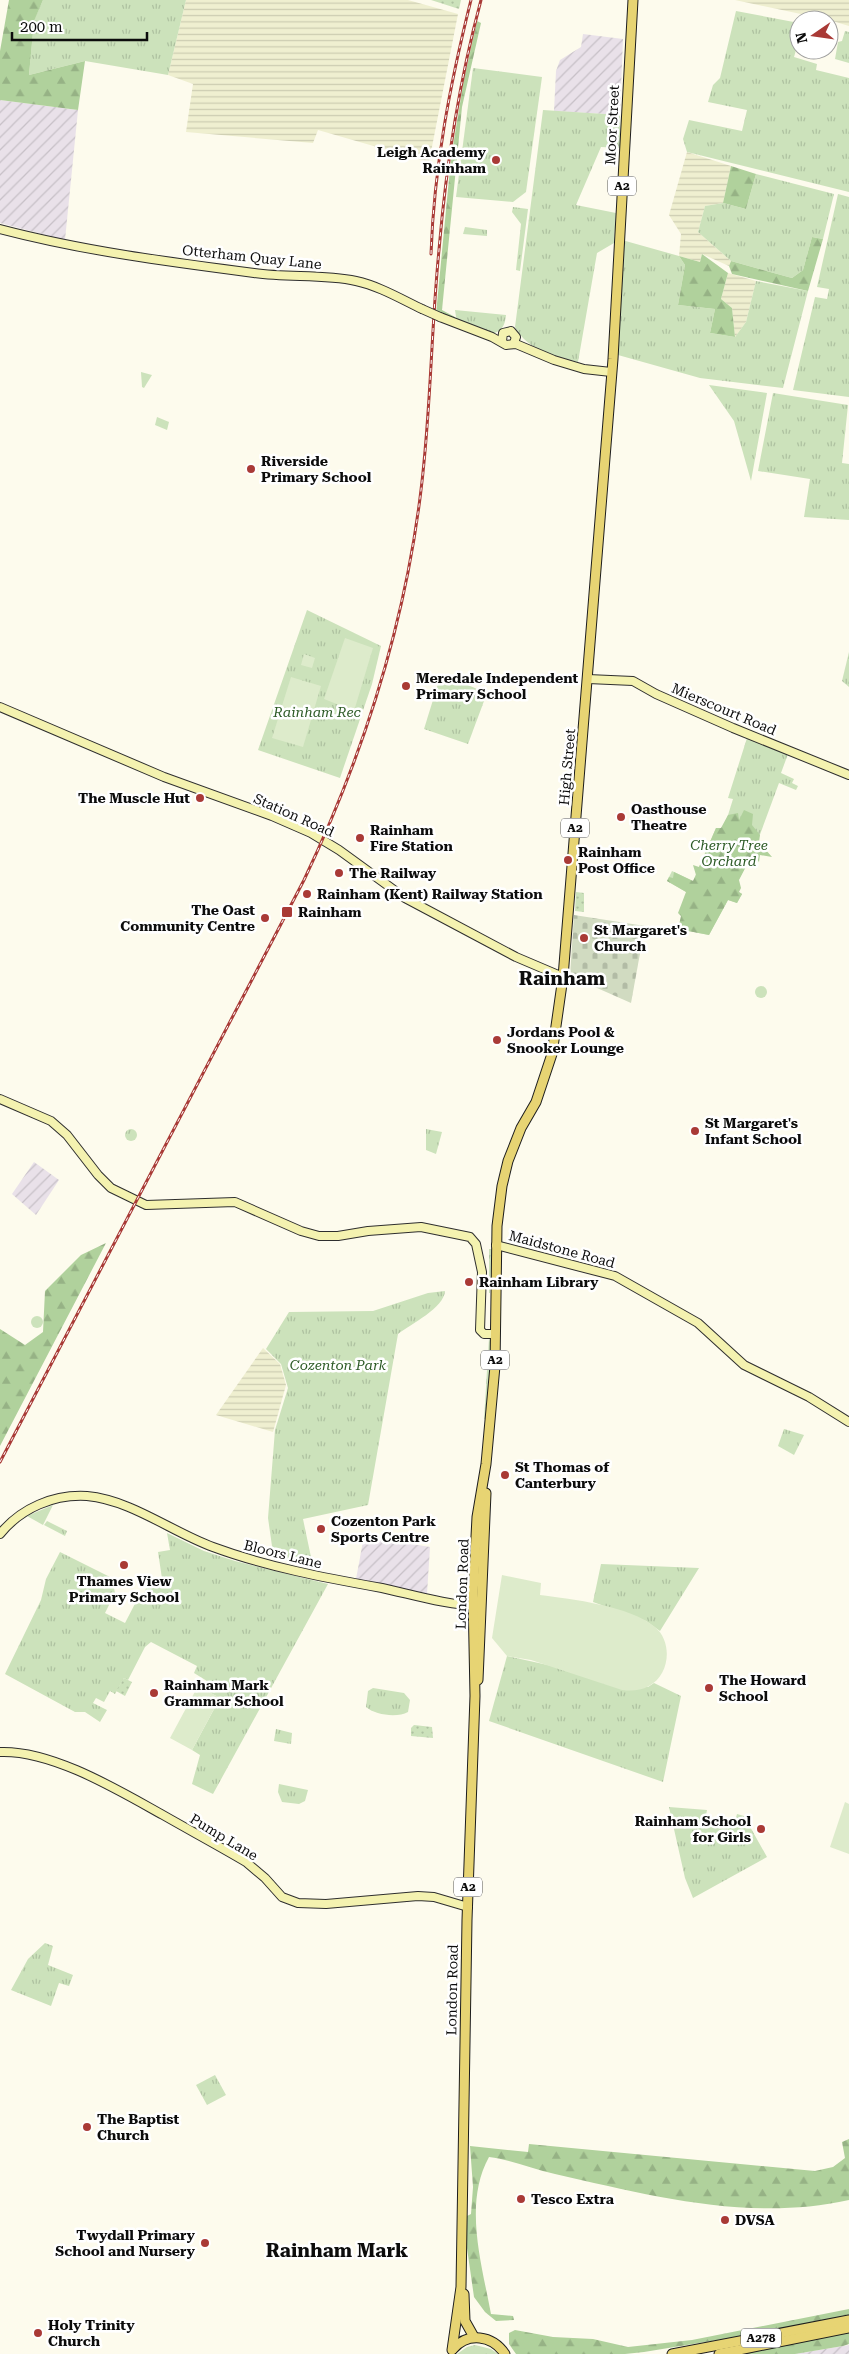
<svg xmlns="http://www.w3.org/2000/svg" width="849" height="2354" viewBox="0 0 849 2354" font-family="'Roboto Serif',serif">
  <defs>
    <pattern id="industrial-furrows" width="10" height="10" patternUnits="userSpaceOnUse" patternTransform="scale(1.25)"><rect width="10" height="10" fill="#e9e1e9"/><path d="M-1 1l2-2M0 10L10 0M9 11l2-2" fill="none" stroke="#c7c0c7"/></pattern>
    <pattern id="farmland-rules" width="6" height="5" patternUnits="userSpaceOnUse" patternTransform="scale(1.25)"><rect width="6" height="5" fill="#efefd0"/><path d="M0 2.5h6" fill="none" stroke="#ccccb1"/></pattern>
    <pattern id="grass-tufts" width="24" height="20" patternUnits="userSpaceOnUse" patternTransform="scale(1.25)"><rect width="24" height="20" fill="#cce2bb"/><path d="M3 7l-1-3M5 7V3M7 7l1-3M15 17l-1-3M17 17v-4M19 17l1-3" fill="none" stroke="#aec1a0"/></pattern>
    <pattern id="forest-firs" width="22" height="20" patternUnits="userSpaceOnUse" patternTransform="scale(1.25)"><rect width="22" height="20" fill="#b0d19c"/><path d="M5 1l3.5 6h-7zM16 11l3.5 6h-7z" fill="#96b285"/></pattern>
    <pattern id="cemetery-stones" width="16" height="16" patternUnits="userSpaceOnUse" patternTransform="scale(1.25)"><rect width="16" height="16" fill="#d1dbc1"/><path d="M2 7V4a2 2 0 0 1 4 0v3zM10 15v-3a2 2 0 0 1 4 0v3z" fill="#b2bba5"/></pattern>
    <pattern id="garden-dots" width="8" height="8" patternUnits="userSpaceOnUse" patternTransform="scale(1.25)"><rect width="8" height="8" fill="#cce2bb"/><path d="M2 2h.1M6 6h.1" fill="none" stroke="#aec1a0" stroke-width="1.8" stroke-linecap="round"/></pattern>
  </defs>
  <rect width="100%" height="100%" fill="#fdfbed"/>
  <g fill="url(#industrial-furrows)">
    <polygon points="583,34 623,39 620,115 554,111 556,71 560,60 581,47"/>
    <polygon points="0,100 78,110 65,240 0,223"/>
    <polygon points="34,1162 59,1180 36,1215 12,1194"/>
    <polygon points="364,1536 430,1547 427,1594 356,1579"/>
    <polygon points="849,2345 849,2354 795,2354"/>
  </g>
  <g fill="url(#farmland-rules)">
    <polygon points="186,0 408,0 458,14 429,162 318,130 313,143 186,132 193,84 168,75"/>
    <polygon points="735,0 849,0 849,26 829,20"/>
    <polygon points="687,152 731,166 723,203 705,206 698,232 731,261 729,266 702,254 700,262 679,256 681,234 669,215"/>
    <polygon points="728,273 756,281 746,322 735,337 732,308 721,299"/>
    <polygon points="263,1348 280,1364 286,1385 273,1432 216,1415"/>
  </g>
  <g fill="url(#grass-tufts)">
    <polygon points="43,0 186,0 168,75 85,61 29,75 34,20"/>
    <polygon points="736,11 799,23 799,40 794,57 817,64 816,70 849,78 849,192 687,152 683,139 689,120 742,131 747,110 708,102 713,85 720,78"/>
    <polygon points="845,31 849,32 849,63 835,59 838,42 842,41"/>
    <polygon points="473,68 542,77 526,192 513,202 456,197"/>
    <path d="M 543,110 L 620,115 L 621,148 L 601,147 L 576,205 L 616,213 L 614,243 L 597,253 L 578,362 C 553,355 528,351 515,327 Z"/>
    <polygon points="756,174 834,194 823,239 812,237 803,270 792,278 731,261 698,232 705,206 723,203 746,209"/>
    <polygon points="838,194 849,197 849,397 793,390 815,297 827,299 829,289 817,287"/>
    <polygon points="513,207 528,209 520,271 516,270 521,224 512,212"/>
    <polygon points="465,227 487,230 487,236 463,234"/>
    <polygon points="622,240 679,256 685,265 678,305 715,309 710,333 735,337 746,322 756,281 808,291 783,388 700,378 618,355"/>
    <path d="M 455,310 L 506,315 C 505,325 502,332 491,334 L 457,323 Z"/>
    <polygon points="141,372 152,375 144,388 142,387"/>
    <polygon points="709,385 767,393 751,481 734,421"/>
    <polygon points="773,393 848,405 842,463 849,464 849,520 804,517 810,479 758,471"/>
    <polygon points="157,417 169,422 167,430 155,425"/>
    <polygon points="307,610 381,646 372,684 340,778 258,750"/>
    <polygon points="849,652 849,687 842,681"/>
    <polygon points="441,674 487,693 468,744 424,729"/>
    <polygon points="747,738 788,754 781,773 794,779 792,783 798,786 796,790 779,783 755,848 734,889 742,894 737,903 728,900 709,935 678,929 688,893 667,881 672,871 693,881 716,828 724,828 733,799 728,798"/>
    <circle cx="761" cy="992" r="6"/>
    <circle cx="131" cy="1135" r="6"/>
    <polygon points="426,1129 442,1132 436,1154 426,1150"/>
    <polygon points="489,1249 492,1249 490,1293 489,1293"/>
    <path d="M 445,1291 C 444,1308 411,1324 398,1334 L 368,1505 L 303,1519 L 311,1557 L 309,1560 L 274,1560 L 268,1518 L 275,1430 L 288,1388 L 281,1364 L 266,1349 L 289,1312 L 373,1311 L 428,1293 Z"/>
    <circle cx="37" cy="1322" r="6"/>
    <polygon points="489,1338 493,1354 487,1419 484,1419"/>
    <polygon points="784,1429 804,1435 794,1455 778,1446"/>
    <polygon points="53,1505 43,1525 27,1516"/>
    <polygon points="47,1521 67,1531 65,1536 44,1525"/>
    <polygon points="167,1533 204,1551 235,1561 328,1584 213,1794 192,1784 200,1755 192,1750 220,1698 203,1689 207,1681 194,1673 197,1666 151,1642 145,1647 128,1680 124,1678 115,1694 110,1691 104,1702 96,1698 93,1703 107,1710 100,1722 85,1712 75,1712 5,1674 41,1600 46,1579 60,1552 112,1578 115,1593 105,1613 125,1623 139,1596 144,1595 146,1588 163,1585 158,1552 170,1550"/>
    <polygon points="601,1564 699,1568 660,1631 646,1621 593,1602"/>
    <polygon points="507,1656 648,1687 654,1683 681,1696 663,1782 489,1721"/>
    <path d="M 373,1688 L 404,1693 L 410,1700 L 408,1712 C 397,1718 375,1715 366,1707 L 368,1691 Z"/>
    <polygon points="276,1729 292,1733 291,1744 274,1741"/>
    <polygon points="279,1784 308,1790 305,1801 299,1804 282,1802 278,1792"/>
    <polygon points="669,1807 707,1810 705,1820 733,1828 737,1814 744,1816 767,1857 693,1898 685,1878"/>
    <polygon points="45,1943 53,1946 48,1965 73,1975 69,1986 59,1983 51,2006 11,1990 28,1959"/>
    <polygon points="215,2075 226,2095 207,2105 196,2085"/>
    <polygon points="475,2345 491,2349 498,2354 457,2354 467,2347"/>
  </g>
  <g fill="url(#forest-firs)">
    <polygon points="9,0 43,0 34,21 29,75 85,61 78,110 0,100 0,51"/>
    <polygon points="477,21 481,23 462,107 442,310 455,317 457,323 436,314 451,158 464,79"/>
    <polygon points="731,166 756,174 746,209 723,203"/>
    <polygon points="812,237 823,239 808,291 732,274 729,266 731,261 792,278 803,270"/>
    <polygon points="702,254 728,273 721,299 732,308 735,337 710,333 715,309 678,305 685,265 679,256 700,262"/>
    <polygon points="744,810 753,814 752,825 760,835 759,842 772,857 760,855 759,862 753,855 751,857 739,880 741,888 739,892 742,894 737,903 728,900 709,935 678,929 681,916 678,913 686,892 667,881 669,877 673,878 674,872 693,881 696,875 693,865 699,867 716,828 721,828 728,815 738,813 739,820"/>
    <polygon points="106,1243 0,1446 0,1329 25,1345 43,1332 45,1291 81,1255"/>
    <path d="M 849,2139 L 849,2200 C 750,2222 652,2196 555,2174 C 532,2169 512,2160 489,2157 C 463,2204 482,2265 491,2314 L 513,2316 L 514,2320 L 496,2321 L 485,2312 L 474,2297 L 466,2241 L 467,2216 L 471,2214 L 473,2187 L 470,2146 L 528,2152 L 529,2144 L 815,2171 L 833,2167 L 845,2158 L 842,2142 Z"/>
    <polygon points="849,2309 849,2315 742,2336 644,2352 625,2354 516,2354 509,2344 509,2333 515,2330 553,2337 593,2339 628,2347 692,2340"/>
    <polygon points="849,2331 849,2344 843,2346 795,2354 738,2354"/>
  </g>
  <polygon fill="url(#cemetery-stones)" points="574,915 645,926 631,1003 570,976"/>
  <g fill="url(#garden-dots)">
    <polygon points="431,0 461,0 459,9"/>
    <polygon points="576,892 584,893 584,912 575,911"/>
    <polygon points="124,1678 132,1682 125,1696 116,1691"/>
    <polygon points="414,1725 432,1727 433,1738 411,1736 411,1728"/>
  </g>
  <g fill="#ddebcb">
    <polygon points="345,638 373,648 354,711 324,699"/>
    <polygon points="304,654 315,658 312,668 301,665"/>
    <polygon points="291,677 321,686 303,747 272,738"/>
    <path d="M 502,1575 L 541,1583 L 540,1595 C 572,1599 630,1606 655,1627 C 673,1642 670,1675 649,1686 C 640,1691 631,1691 622,1690 L 531,1660 L 507,1656 L 492,1638 Z"/>
    <polygon points="198,1686 220,1698 192,1750 170,1738"/>
    <polygon points="845,1802 849,1804 849,1854 830,1847"/>
  </g>
  <g fill="none" stroke-linecap="round" stroke-linejoin="round">
    <g stroke="#2e2e2e" stroke-width="10">
      <g id="secondary">
        <path d="M 0,229 C 84,251 169,262 254,273 C 288,278 323,274 356,281 C 379,286 401,299 422,309"/>
        <polyline points="440,317 492,337 506,345 516,344 554,360 584,369 611,372"/>
        <polyline points="502,341 503,333 511,331 516,337 514,343"/>
        <polyline points="588,679 633,681 656,694 733,728 849,775"/>
        <polyline points="0,707 164,777 272,816 311,833 339,850 405,898 516,957 563,977"/>
        <polyline points="0,1099 51,1121 67,1135 98,1175 111,1188 146,1205 235,1202 301,1231 319,1236 338,1236 368,1231 421,1227 470,1237 476,1244 482,1272 480,1330 484,1334 495,1334"/>
        <polyline points="496,1245 615,1276 698,1323 744,1365 809,1397 849,1422"/>
        <path d="M 0,1534 C 21,1508 54,1494 87,1496 C 131,1500 172,1532 213,1547 C 267,1567 326,1578 382,1588 C 414,1595 447,1605 479,1606"/>
        <path d="M 0,1752 C 52,1750 118,1790 163,1815 C 191,1831 219,1846 246,1862 L 265,1878 L 282,1897 L 298,1903 L 326,1904 L 418,1896 L 434,1897 L 468,1907"/>
      </g>
    </g>
    <g stroke="#1d1d1d" stroke-width="11">
      <g id="primary">
        <polyline points="478,1680 486,1493"/>
        <polyline points="464,2294 465,2321 474,2337"/>
        <path d="M 453,2349 C 468,2332 492,2335 505,2354"/>
        <polyline points="452,2350 461,2287 467,1920 475,1696 473,1595 477,1517 486,1464 495,1366 497,1226 502,1186 508,1161 521,1128 536,1102 552,1054 563,977 613,359 633,0"/>
        <polyline points="672,2354 849,2320"/>
        <polyline points="719,2354 849,2328"/>
      </g>
    </g>
    <use href="#secondary" stroke="#f4f2b0" stroke-width="8"/>
    <use href="#primary" stroke="#e7d473" stroke-width="9"/>
    <g stroke="#a93a36" stroke-width="3">
      <g id="rail">
        <path d="M 431,254 C 434,167 450,84 471,0"/>
        <path d="M 0,1462 L 304,880 C 362,758 405,624 421,490 C 431,410 431,330 439,250 C 446,166 459,82 481,0"/>
      </g>
    </g>
    <use href="#rail" stroke="#fff" stroke-width="1" stroke-dasharray="4" stroke-linecap="butt"/>
    <g stroke="#2e2e2e" stroke-width="10" stroke-linecap="butt">
      <polyline id="secondary-bridge" points="422,309 440,317"/>
    </g>
    <use href="#secondary-bridge" stroke="#f4f2b0" stroke-width="8"/>
  </g>
  <g fill="#a93a36" stroke="#fff" stroke-width="2">
    <circle cx="496" cy="160" r="5"/>
    <circle cx="251" cy="469" r="5"/>
    <circle cx="406" cy="686" r="5"/>
    <circle cx="200" cy="798" r="5"/>
    <circle cx="621" cy="817" r="5"/>
    <circle cx="360" cy="838" r="5"/>
    <circle cx="568" cy="860" r="5"/>
    <circle cx="339" cy="873" r="5"/>
    <circle cx="307" cy="894" r="5"/>
    <rect x="281" y="906" width="12" height="12" rx="2.5"/>
    <circle cx="265" cy="918" r="5"/>
    <circle cx="584" cy="938" r="5"/>
    <circle cx="497" cy="1040" r="5"/>
    <circle cx="695" cy="1131" r="5"/>
    <circle cx="469" cy="1282" r="5"/>
    <circle cx="505" cy="1475" r="5"/>
    <circle cx="321" cy="1529" r="5"/>
    <circle cx="124" cy="1565" r="5"/>
    <circle cx="709" cy="1688" r="5"/>
    <circle cx="154" cy="1693" r="5"/>
    <circle cx="761" cy="1829" r="5"/>
    <circle cx="87" cy="2127" r="5"/>
    <circle cx="521" cy="2199" r="5"/>
    <circle cx="725" cy="2220" r="5"/>
    <circle cx="205" cy="2243" r="5"/>
    <circle cx="38" cy="2333" r="5"/>
  </g>
  <g text-anchor="middle" stroke-width="5" stroke-linejoin="round" paint-order="stroke">
    <g fill="#fff" stroke="#555" stroke-width="1">
      <rect x="608" y="176.5" width="28" height="19" rx="4"/>
      <rect x="561" y="818.5" width="28" height="19" rx="4"/>
      <rect x="481" y="1350.5" width="28" height="19" rx="4"/>
      <rect x="454" y="1877.5" width="28" height="19" rx="4"/>
      <rect x="741" y="2328.5" width="40" height="19" rx="4"/>
    </g>
    <g font-size="12" font-weight="bold" fill="#0c0c0c">
      <text x="622" y="190">A2</text>
      <text x="575" y="832">A2</text>
      <text x="495" y="1364">A2</text>
      <text x="468" y="1891">A2</text>
      <text x="761" y="2342">A278</text>
    </g>
    <g font-size="14" fill="#0c0c0c" stroke="#fff">
      <text transform="translate(612 125) rotate(-87)" y="5">Moor Street</text>
      <text transform="translate(252 257) rotate(6)" y="5">Otterham Quay Lane</text>
      <text transform="translate(724 709) rotate(23)" y="5">Mierscourt Road</text>
      <text transform="translate(567 767) rotate(-85)" y="5">High Street</text>
      <text transform="translate(294 815) rotate(24)" y="5">Station Road</text>
      <text transform="translate(562 1249) rotate(15)" y="5">Maidstone Road</text>
      <text transform="translate(283 1554) rotate(14)" y="5">Bloors Lane</text>
      <text transform="translate(462 1584) rotate(-88)" y="5">London Road</text>
      <text transform="translate(224 1837) rotate(31)" y="5">Pump Lane</text>
      <text transform="translate(452 1990) rotate(-89)" y="5">London Road</text>
    </g>
    <g font-size="14" font-weight="bold" fill="#0c0c0c" stroke="#fff" text-anchor="start">
      <text x="486" y="157" text-anchor="end">Leigh Academy<tspan x="486" dy="16">Rainham</tspan></text>
      <text x="261" y="466">Riverside<tspan x="261" dy="16">Primary School</tspan></text>
      <text x="416" y="683">Meredale Independent<tspan x="416" dy="16">Primary School</tspan></text>
      <text x="190" y="803" text-anchor="end">The Muscle Hut</text>
      <text x="631" y="814">Oasthouse<tspan x="631" dy="16">Theatre</tspan></text>
      <text x="370" y="835">Rainham<tspan x="370" dy="16">Fire Station</tspan></text>
      <text x="578" y="857">Rainham<tspan x="578" dy="16">Post Office</tspan></text>
      <text x="349" y="878">The Railway</text>
      <text x="317" y="899">Rainham (Kent) Railway Station</text>
      <text x="255" y="915" text-anchor="end">The Oast<tspan x="255" dy="16">Community Centre</tspan></text>
      <text x="298" y="917">Rainham</text>
      <text x="594" y="935">St Margaret's<tspan x="594" dy="16">Church</tspan></text>
      <text x="507" y="1037">Jordans Pool &amp;<tspan x="507" dy="16">Snooker Lounge</tspan></text>
      <text x="705" y="1128">St Margaret's<tspan x="705" dy="16">Infant School</tspan></text>
      <text x="479" y="1287">Rainham Library</text>
      <text x="515" y="1472">St Thomas of<tspan x="515" dy="16">Canterbury</tspan></text>
      <text x="331" y="1526">Cozenton Park<tspan x="331" dy="16">Sports Centre</tspan></text>
      <text x="124" y="1586" text-anchor="middle">Thames View<tspan x="124" dy="16">Primary School</tspan></text>
      <text x="719" y="1685">The Howard<tspan x="719" dy="16">School</tspan></text>
      <text x="164" y="1690">Rainham Mark<tspan x="164" dy="16">Grammar School</tspan></text>
      <text x="751" y="1826" text-anchor="end">Rainham School<tspan x="751" dy="16">for Girls</tspan></text>
      <text x="97" y="2124">The Baptist<tspan x="97" dy="16">Church</tspan></text>
      <text x="531" y="2204">Tesco Extra</text>
      <text x="735" y="2225">DVSA</text>
      <text x="195" y="2240" text-anchor="end">Twydall Primary<tspan x="195" dy="16">School and Nursery</tspan></text>
      <text x="48" y="2330">Holy Trinity<tspan x="48" dy="16">Church</tspan></text>
    </g>
    <g font-size="14" font-style="italic" fill="#2c5a25" stroke="#fff">
      <text x="317" y="717">Rainham Rec</text>
      <text x="729" y="850">Cherry Tree<tspan x="729" dy="16">Orchard</tspan></text>
      <text x="338" y="1370">Cozenton Park</text>
    </g>
    <g font-size="19" font-weight="bold" fill="#0c0c0c" stroke="#fff">
      <text x="562" y="985">Rainham</text>
      <text x="337" y="2257">Rainham Mark</text>
    </g>
  </g>
  <g transform="translate(814 35) rotate(257)"><circle r="24" fill="#ffffff" stroke="#9e9e9e"/>
  <path d="M0-4L9 19L0 12L-9 19Z" fill="#a93a36"/>
  <text y="-8" font-size="14" font-weight="bold" text-anchor="middle" fill="#0c0c0c">N</text>
  </g>
  <path d="M12 32v8h135v-8" fill="none" stroke="#0c0c0c" stroke-width="2.5"/>
  <text x="20" y="32" font-size="15" fill="#0c0c0c" stroke="#ffffff" stroke-width="4" paint-order="stroke">200 m</text>
</svg>
